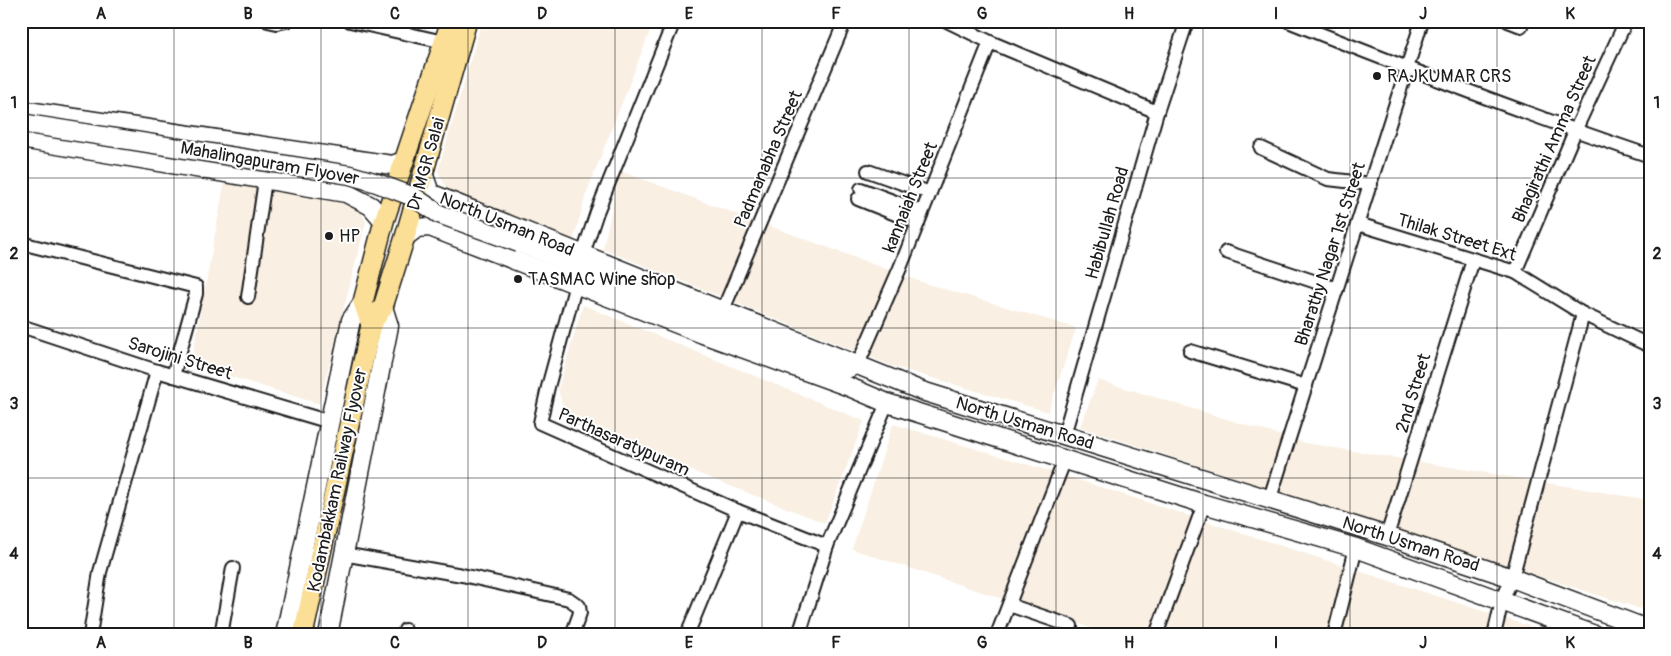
<svg xmlns="http://www.w3.org/2000/svg" width="1671" height="656" viewBox="0 0 1671 656" font-family="Pangolin,sans-serif">
  <rect width="100%" height="100%" fill="#fff"/>
  <filter id="ink" filterUnits="userSpaceOnUse"><feTurbulence type="fractalNoise" baseFrequency=".02" numOctaves="2"/><feDisplacementMap in="SourceGraphic" scale="10" xChannelSelector="R" yChannelSelector="G"/><feConvolveMatrix kernelMatrix="1 2 1 2 8 2 1 2 1" color-interpolation-filters="sRGB"/></filter>
  <g filter="url(#ink)">
    <g fill="#f9efe2">
      <polygon points="482,21 654,21 586,194 573,241 447,189 438,171"/>
      <polygon points="620,171 924,283 1076,328 1048,412 892,366 603,249"/>
      <polygon points="225,181 358,206 366,222 319,404 191,364"/>
      <polygon points="583,305 864,421 825,523 567,422 558,389"/>
      <polygon points="1098,380 1305,443 1650,500 1650,612 1080,427"/>
      <polygon points="893,424 1069,477 1557,635 1112,635 852,549"/>
    </g>
    <g fill="none" stroke-linecap="round" stroke-linejoin="round">
      <g stroke="#1c1c1c" stroke-width="16">
        <g id="street">
          <polyline points="268,21 277,23 286,21"/>
          <polyline points="350,21 444,42"/>
          <polyline points="947,21 990,42 1157,112"/>
          <path d="M 1288,21 C 1408,69 1528,115 1650,156"/>
          <polyline points="1508,21 1521,26"/>
          <polyline points="1261,148 1328,179 1371,184"/>
          <polyline points="868,171 930,193"/>
          <polyline points="861,189 922,212"/>
          <polyline points="858,199 918,223"/>
          <polyline points="1358,224 1515,272 1583,314 1650,346"/>
          <polyline points="21,243 196,287 196,294 173,376"/>
          <polyline points="1226,252 1337,289"/>
          <polyline points="583,254 597,212 674,21"/>
          <polyline points="1515,272 1575,131 1626,21"/>
          <polyline points="576,284 548,387 540,423 738,511 827,546"/>
          <polyline points="248,297 265,180"/>
          <polyline points="723,310 845,21"/>
          <polyline points="21,326 157,371 330,422"/>
          <polyline points="1190,351 1306,386"/>
          <polyline points="858,364 900,268 990,42"/>
          <polyline points="1064,435 1157,112 1187,21"/>
          <polyline points="1270,498 1422,21"/>
          <polyline points="1387,536 1473,260"/>
          <polyline points="343,554 462,575 569,599 579,606 580,613 572,635"/>
          <polyline points="1009,605 1071,626"/>
          <polyline points="90,635 100,572 157,371"/>
          <polyline points="221,635 233,568"/>
          <polyline points="404,635 405,630"/>
          <polyline points="687,635 738,511"/>
          <polyline points="799,635 827,546 887,403"/>
          <polyline points="997,635 1065,459"/>
          <polyline points="1156,635 1204,504"/>
          <polyline points="1334,635 1356,548"/>
          <polyline points="1494,635 1502,601 1512,578 1583,314"/>
        </g>
      </g>
      <g stroke="#1c1c1c" stroke-width="21">
        <g id="secondary">
          <polyline points="21,110 392,165 404,161"/>
          <polyline points="21,139 346,193 371,206 384,221"/>
          <polyline points="423,173 430,193 922,391 1387,536 1512,578 1650,630"/>
          <polyline points="405,237 417,228 430,227 703,334 847,386 887,403 1204,504 1356,548 1595,635"/>
          <polyline points="519,243 842,371 858,364"/>
          <polyline points="285,635 351,320 363,302"/>
          <polyline points="328,635 389,326 383,307"/>
        </g>
      </g>
      <g stroke="#1c1c1c" stroke-width="22">
        <g id="primary">
          <polyline points="371,325 363,302 384,221 451,21"/>
          <polyline points="303,635 371,325 383,307 405,237 467,21"/>
        </g>
      </g>
      <use href="#street" stroke="#fff" stroke-width="12"/>
      <use href="#secondary" stroke="#fff" stroke-width="18"/>
      <use href="#primary" stroke="#fbdf96" stroke-width="19"/>
      <g stroke="#1c1c1c" stroke-width="21" stroke-linecap="butt">
        <polyline id="secondary-bridge" points="21,123 350,175 374,182 414,197 439,214 519,243"/>
      </g>
      <use href="#secondary-bridge" stroke="#fff" stroke-width="18"/>
    </g>
  </g>
  <path fill="none" stroke="#1c1c1c" stroke-width="1" stroke-opacity="0.55" d="M 174,21 L 174,635M 321,21 L 321,635M 468,21 L 468,635M 615,21 L 615,635M 762,21 L 762,635M 909,21 L 909,635M 1056,21 L 1056,635M 1203,21 L 1203,635M 1350,21 L 1350,635M 1497,21 L 1497,635M 21,178 L 1650,178M 21,328 L 1650,328M 21,478 L 1650,478"/>
  <g fill="#1c1c1c" stroke="#fff" stroke-width="2">
    <circle cx="1377" cy="76" r="5"/>
    <circle cx="329" cy="236" r="5"/>
    <circle cx="518" cy="279" r="5"/>
  </g>
  <g text-anchor="middle" stroke-width="4" stroke-linejoin="round" paint-order="stroke">
    <g font-size="18" fill="#1c1c1c" stroke="#fff" text-anchor="start">
      <text x="1387" y="82">RAJKUMAR CRS</text>
      <text x="339" y="242">HP</text>
      <text x="528" y="285">TASMAC Wine shop</text>
    </g>
    <g font-size="18" fill="#1c1c1c" stroke="#fff">
      <text transform="translate(1554 139) rotate(-66)" y="6">Bhagirathi Amma Street</text>
      <text transform="translate(768 159) rotate(-67)" y="6">Padmanabha Street</text>
      <text transform="translate(270 163) rotate(10)" y="6">Mahalingapuram Flyover</text>
      <text transform="translate(426 164) rotate(-74)" y="6">Dr MGR Salai</text>
      <text transform="translate(910 197) rotate(-68)" y="6">kannaiah Street</text>
      <text transform="translate(1107 223) rotate(-74)" y="6">Habibullah Road</text>
      <text transform="translate(507 224) rotate(22)" y="6">North Usman Road</text>
      <text transform="translate(1457 237) rotate(17)" y="6">Thilak Street Ext</text>
      <text transform="translate(1330 254) rotate(-72)" y="6">Bharathy Nagar 1st Street</text>
      <text transform="translate(180 358) rotate(17)" y="6">Sarojini Street</text>
      <text transform="translate(1413 393) rotate(-73)" y="6">2nd Street</text>
      <text transform="translate(1025 423) rotate(17)" y="6">North Usman Road</text>
      <text transform="translate(624 442) rotate(24)" y="6">Parthasaratypuram</text>
      <text transform="translate(337 480) rotate(-78)" y="6">Kodambakkam Railway Flyover</text>
      <text transform="translate(1411 544) rotate(18)" y="6">North Usman Road</text>
    </g>
  </g>
  <rect width="1671" height="656" fill="none" stroke="#fff" stroke-width="55"/>
  <rect x="28" y="28" width="1616" height="600" fill="none" stroke="#1c1c1c" stroke-width="2"/>
  <g font-size="16" text-anchor="middle" font-weight="bold" fill="#1c1c1c">
    <text x="101" y="19">A</text>
    <text x="248" y="19">B</text>
    <text x="395" y="19">C</text>
    <text x="542" y="19">D</text>
    <text x="689" y="19">E</text>
    <text x="836" y="19">F</text>
    <text x="982" y="19">G</text>
    <text x="1129" y="19">H</text>
    <text x="1276" y="19">I</text>
    <text x="1423" y="19">J</text>
    <text x="1570" y="19">K</text>
    <text x="14" y="108">1</text>
    <text x="1657" y="108">1</text>
    <text x="14" y="259">2</text>
    <text x="1657" y="259">2</text>
    <text x="14" y="409">3</text>
    <text x="1657" y="409">3</text>
    <text x="14" y="559">4</text>
    <text x="1657" y="559">4</text>
    <text x="101" y="648">A</text>
    <text x="248" y="648">B</text>
    <text x="395" y="648">C</text>
    <text x="542" y="648">D</text>
    <text x="689" y="648">E</text>
    <text x="836" y="648">F</text>
    <text x="982" y="648">G</text>
    <text x="1129" y="648">H</text>
    <text x="1276" y="648">I</text>
    <text x="1423" y="648">J</text>
    <text x="1570" y="648">K</text>
  </g>
</svg>
